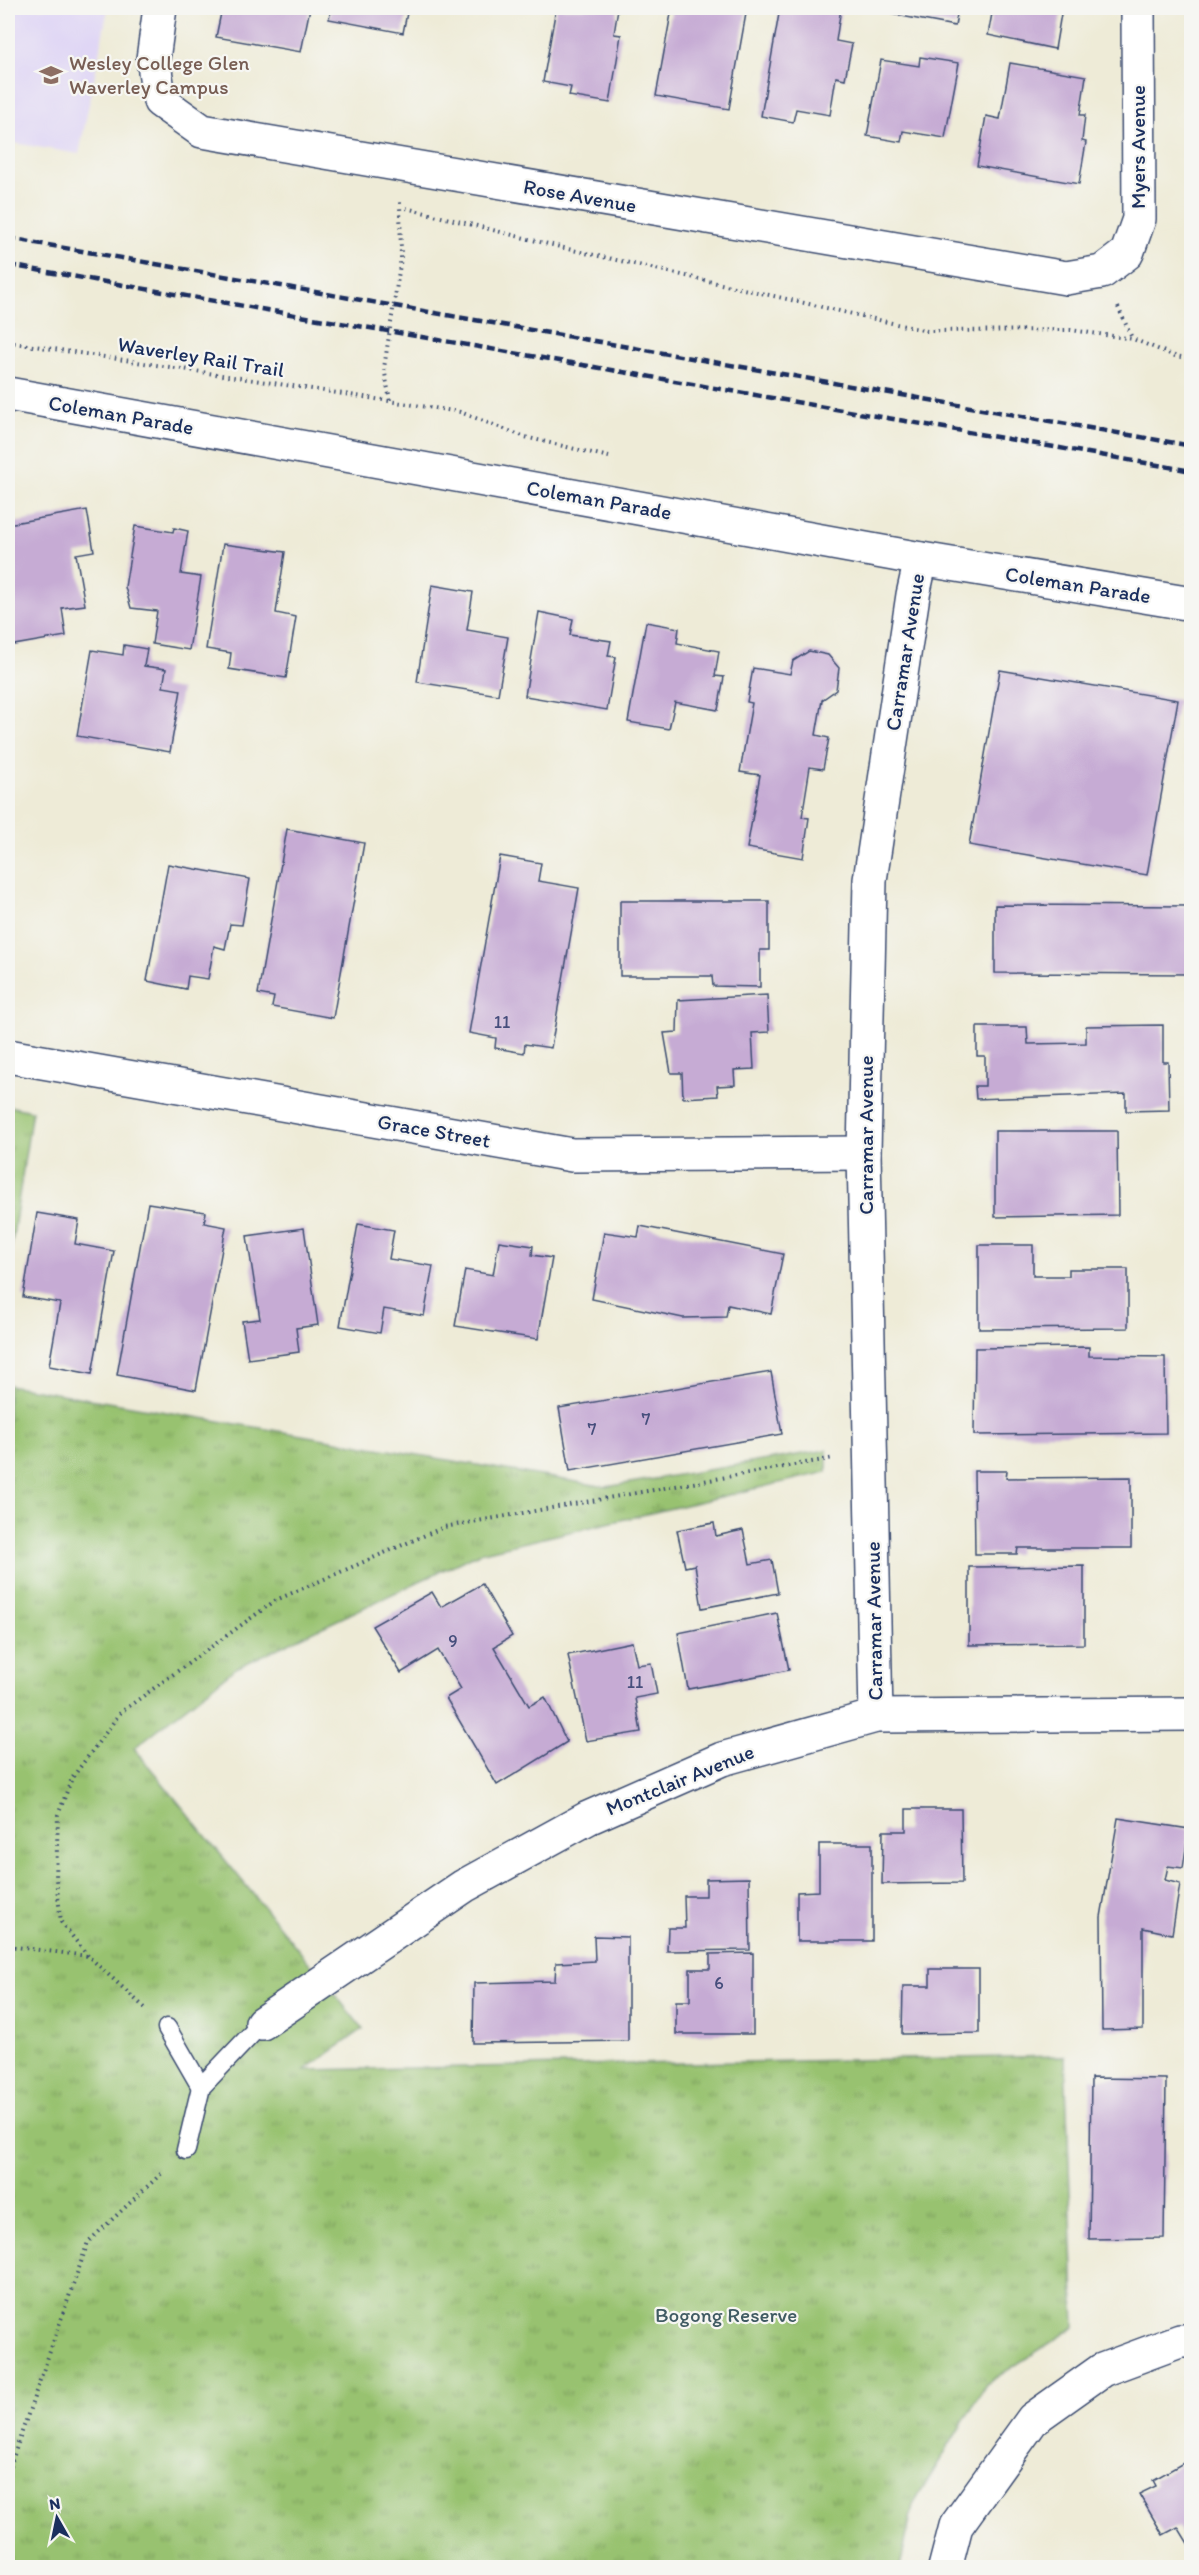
<svg xmlns="http://www.w3.org/2000/svg" width="1199" height="2575" viewBox="0 0 1199 2575" font-family="Itim,sans-serif">
  <defs>
    <pattern id="park-tufts" width="24" height="20" patternUnits="userSpaceOnUse" patternTransform="scale(1.5)"><rect width="24" height="20" fill="#98c26f"/><path d="M3 7l-1-3M5 7V3M7 7l1-3M15 17l-1-3M17 17v-4M19 17l1-3" fill="none" stroke="#7b9e5e"/></pattern>
  </defs>
  <rect width="100%" height="100%" fill="#f6f6f2"/>
  <filter id="ink" filterUnits="userSpaceOnUse"><feTurbulence type="fractalNoise" baseFrequency=".0167" numOctaves="2"/><feDisplacementMap in="SourceGraphic" scale="12" xChannelSelector="R" yChannelSelector="G"/><feConvolveMatrix kernelMatrix="1 2 1 2 8 2 1 2 1" color-interpolation-filters="sRGB"/></filter>
  <filter id="wash" filterUnits="userSpaceOnUse"><feTurbulence type="fractalNoise" baseFrequency=".008" numOctaves="4" result="noise"/><feDisplacementMap in="SourceGraphic" scale="24" xChannelSelector="R" yChannelSelector="G"/><feGaussianBlur stdDeviation="1.35" result="paint"/><feColorMatrix in="noise" values="0 0 0 0 0 0 0 0 0 0 0 0 0 0 0 0 0 1.4 0 .05"/><feComposite in="paint" operator="in"/></filter>
  <g filter="url(#wash)">
    <rect width="100%" height="100%" fill="#eeebd7"/>
    <polygon fill="#dfd5f5" points="8,8 108,8 79,154 8,142"/>
    <g fill="url(#park-tufts)" stroke="#5a7866" stroke-width="1.5">
      <polygon points="8,1106 32,1111 8,1268"/>
      <polygon points="8,1385 606,1487 827,1450 827,1472 479,1553 236,1668 134,1748 363,2029 305,2070 1065,2056 1075,2327 986,2384 913,2505 900,2567 8,2567"/>
    </g>
    <g id="blocks">
      <g fill="#c6abd4">
        <polygon points="222,8 310,8 301,52 216,37"/>
        <polygon points="331,8 408,8 403,33 329,19"/>
        <polygon points="556,8 618,8 614,34 621,35 610,103 569,96 571,87 543,82"/>
        <polygon points="672,8 747,8 729,109 656,96"/>
        <polygon points="780,8 841,8 836,41 852,44 845,79 836,77 830,115 796,109 793,122 761,116"/>
        <polygon points="891,8 958,8 955,26 890,14"/>
        <polygon points="993,8 1062,8 1055,49 988,35"/>
        <polygon points="920,57 959,63 945,138 903,131 901,142 867,136 881,60 919,66"/>
        <polygon points="1010,63 1086,76 1080,115 1085,115 1082,141 1086,142 1079,184 977,166 986,116 1000,119"/>
        <polygon points="87,510 94,551 76,554 85,605 62,608 66,636 8,646 8,524"/>
        <polygon points="135,526 173,532 174,528 188,531 181,574 201,577 189,650 152,644 157,611 131,608 125,587"/>
        <polygon points="223,544 285,552 276,613 296,617 286,678 229,669 231,653 206,649"/>
        <polygon points="432,585 473,592 467,630 508,637 498,695 417,682"/>
        <polygon points="539,612 573,619 570,635 611,641 608,656 616,657 607,710 525,696"/>
        <polygon points="646,622 679,628 677,643 719,651 715,676 724,677 718,710 675,702 669,729 628,722"/>
        <polygon points="124,645 147,649 144,666 166,669 163,687 181,690 170,752 77,736 92,650 123,655"/>
        <polygon points="809,651 828,655 839,668 836,690 822,700 816,735 829,738 823,769 810,767 802,817 809,818 803,858 747,848 760,775 740,772 752,703 747,702 753,668 790,674 793,661"/>
        <polygon points="1000,670 1178,700 1147,875 969,845"/>
        <polygon points="287,829 364,843 333,1018 272,1007 274,997 258,994"/>
        <polygon points="500,856 541,863 538,881 579,888 551,1048 525,1044 524,1053 495,1048 496,1038 469,1033"/>
        <polygon points="168,864 250,879 242,925 230,924 225,949 214,946 208,979 188,976 186,989 147,981"/>
        <polygon points="620,901 769,901 769,950 760,950 760,987 713,986 712,976 620,976"/>
        <polygon points="995,905 1192,906 1192,974 995,973"/>
        <polygon points="767,995 769,1032 752,1033 754,1069 734,1070 735,1085 717,1086 718,1096 683,1098 682,1073 671,1073 664,1033 677,1032 678,1000"/>
        <polygon points="1163,1025 1163,1062 1168,1062 1169,1110 1126,1111 1126,1094 976,1099 975,1086 985,1086 985,1056 977,1056 977,1027 1027,1027 1028,1044 1086,1043 1086,1026"/>
        <polygon points="995,1131 1117,1131 1118,1215 995,1217"/>
        <polygon points="148,1203 206,1212 204,1223 226,1227 196,1390 117,1375"/>
        <polygon points="37,1213 79,1220 75,1244 114,1251 92,1374 49,1366 60,1303 23,1297"/>
        <polygon points="358,1224 394,1230 389,1259 433,1266 424,1316 384,1309 380,1333 340,1326"/>
        <polygon points="640,1226 783,1254 771,1314 728,1305 726,1317 683,1318 592,1299 604,1232 638,1237"/>
        <polygon points="304,1228 318,1325 296,1328 299,1352 248,1359 242,1321 260,1319 247,1236"/>
        <polygon points="499,1241 533,1246 532,1255 552,1258 538,1339 455,1326 465,1270 493,1275"/>
        <polygon points="979,1245 1033,1245 1033,1276 1069,1276 1069,1269 1128,1269 1128,1328 979,1329"/>
        <polygon points="1089,1347 1089,1356 1165,1357 1166,1433 974,1435 975,1348"/>
        <polygon points="771,1372 782,1434 570,1471 559,1408"/>
        <polygon points="974,1471 1007,1471 1006,1478 1131,1477 1131,1548 1018,1548 1017,1554 975,1554"/>
        <polygon points="714,1523 716,1536 743,1530 750,1564 772,1560 778,1593 702,1608 695,1565 685,1567 677,1530"/>
        <polygon points="1084,1566 1084,1644 969,1645 969,1567"/>
        <polygon points="482,1584 512,1636 494,1647 529,1706 545,1697 567,1742 497,1785 446,1698 461,1689 438,1650 401,1673 372,1626 432,1592 441,1607"/>
        <polygon points="777,1613 789,1670 688,1689 678,1633"/>
        <polygon points="632,1642 637,1665 651,1663 657,1694 635,1698 641,1732 586,1741 568,1655"/>
        <polygon points="906,1809 961,1809 962,1883 882,1884 883,1831 906,1831"/>
        <polygon points="1118,1818 1189,1829 1183,1868 1168,1866 1165,1880 1180,1884 1172,1934 1143,1928 1143,2029 1102,2030 1101,1917"/>
        <polygon points="819,1844 872,1844 872,1941 797,1941 797,1892 819,1891"/>
        <polygon points="749,1878 750,1950 667,1951 668,1928 685,1928 684,1896 706,1896 706,1879"/>
        <polygon points="594,1936 628,1937 628,2041 473,2043 474,1983 555,1981 556,1963 595,1961"/>
        <polygon points="753,1953 753,2034 676,2034 676,2001 690,2001 690,1969 710,1969 710,1954"/>
        <polygon points="930,1969 979,1969 979,2033 902,2034 903,1986 930,1986"/>
        <polygon points="1091,2078 1166,2079 1164,2238 1089,2239"/>
        <polygon points="1192,2458 1192,2550 1178,2527 1163,2535 1139,2494 1156,2486 1153,2480"/>
      </g>
    </g>
  </g>
  <g filter="url(#ink)">
    <use href="#blocks" fill-opacity="0" stroke="#3b4b70" stroke-width="1.5"/>
    <g fill="none" stroke-linecap="round" stroke-linejoin="round">
      <g stroke="#3b4b70" stroke-width="21">
        <g id="service">
          <polyline points="167,2028 201,2087"/>
          <polyline points="186,2150 201,2087 262,2023"/>
        </g>
      </g>
      <g stroke="#3b4b70" stroke-width="36">
        <g id="minor">
          <polyline points="160,8 153,59 160,101 202,131 1066,278 1102,272 1127,253 1139,219 1138,8"/>
          <polyline points="8,1056 572,1155 864,1153"/>
          <polyline points="876,1716 864,1153 870,880 913,595 921,559"/>
          <polyline points="262,2023 464,1886 588,1818 722,1759 876,1716 1192,1714"/>
          <polyline points="945,2568 956,2526 1033,2419 1102,2370 1180,2341 1192,2341"/>
        </g>
      </g>
      <g stroke="#3b4b70" stroke-width="36">
        <polyline id="tertiary" points="8,394 921,559 1192,604"/>
      </g>
      <g stroke="#3b4b70" stroke-width="4" stroke-dasharray="1.5 4.5" stroke-linecap="butt">
        <polyline points="406,208 568,249 927,331 1071,330 1133,339 1175,356 1192,359"/>
        <polyline points="1118,307 1132,338"/>
        <polyline points="8,342 460,412 525,437 609,457"/>
        <polyline points="390,400 384,368 401,258 400,202"/>
        <polyline points="8,1946 88,1956 145,2008"/>
        <polyline points="88,1956 61,1922 56,1879 58,1815 72,1778 121,1712 276,1600 444,1527 834,1458"/>
        <polyline points="8,2472 88,2242 164,2171"/>
      </g>
      <use href="#service" stroke="#fff" stroke-width="18"/>
      <use href="#minor" stroke="#fff" stroke-width="33"/>
      <use href="#tertiary" stroke="#fff" stroke-width="33"/>
      <g stroke="#1b2f5e" stroke-width="4.5" stroke-dasharray="9 4.5" stroke-linecap="butt">
        <polyline points="8,238 1192,446"/>
        <polyline points="8,265 1192,471"/>
      </g>
    </g>
  </g>
  <defs>
    <g id="school-bare" transform="scale(1.8)"><path d="M0-5L7-2L0 1L-7-2ZM-4 1L0 2.5L4 1V4Q0 6-4 4Z" fill="#8d6e63" stroke="#f6f6f2" stroke-width="2.5" paint-order="stroke"/></g>
  </defs>
  <g fill-rule="evenodd">
    <use href="#school-bare" x="51" y="75"/>
  </g>
  <g text-anchor="middle" stroke-width="4.5" stroke-linejoin="round" paint-order="stroke">
    <g font-size="18" fill="#464e7c">
      <text x="502" y="1028">11</text>
      <text x="646" y="1425">7</text>
      <text x="592" y="1435">7</text>
      <text x="453" y="1647">9</text>
      <text x="635" y="1688">11</text>
      <text x="719" y="1989">6</text>
    </g>
    <g font-size="21" fill="#785e54" stroke="#f6f6f2" text-anchor="start">
      <text x="69" y="70">Wesley College Glen<tspan x="69" dy="24">Waverley Campus</tspan></text>
    </g>
    <g font-size="21" fill="#1b2f5e" stroke="#f6f6f2">
      <text transform="translate(1138 147) rotate(-90)" y="7">Myers Avenue</text>
      <text transform="translate(580 196) rotate(10)" y="7">Rose Avenue</text>
      <text transform="translate(201 357) rotate(9)" y="7">Waverley Rail Trail</text>
      <text transform="translate(121 415) rotate(10)" y="7">Coleman Parade</text>
      <text transform="translate(599 500) rotate(10)" y="7">Coleman Parade</text>
      <text transform="translate(1078 585) rotate(9)" y="7">Coleman Parade</text>
      <text transform="translate(905 652) rotate(-81)" y="7">Carramar Avenue</text>
      <text transform="translate(434 1131) rotate(10)" y="7">Grace Street</text>
      <text transform="translate(866 1135) rotate(-90)" y="7">Carramar Avenue</text>
      <text transform="translate(874 1621) rotate(-91)" y="7">Carramar Avenue</text>
      <text transform="translate(680 1780) rotate(-22)" y="7">Montclair Avenue</text>
    </g>
    <g font-size="21" fill="#405b63" stroke="#f6f6f2">
      <text x="726" y="2322">Bogong Reserve</text>
    </g>
  </g>
  <rect width="1199" height="2575" fill="none" stroke="#f6f6f2" stroke-width="30"/>
  <g transform="translate(57 2518) rotate(351)" stroke="#f6f6f2" stroke-width="4.5" paint-order="stroke">
  <path d="M0-4.5L10 22L0 15L-10 22Z" fill="#1b2f5e"/>
  <text y="-9" font-size="16" font-weight="bold" text-anchor="middle" fill="#1b2f5e">N</text>
  </g>
</svg>
